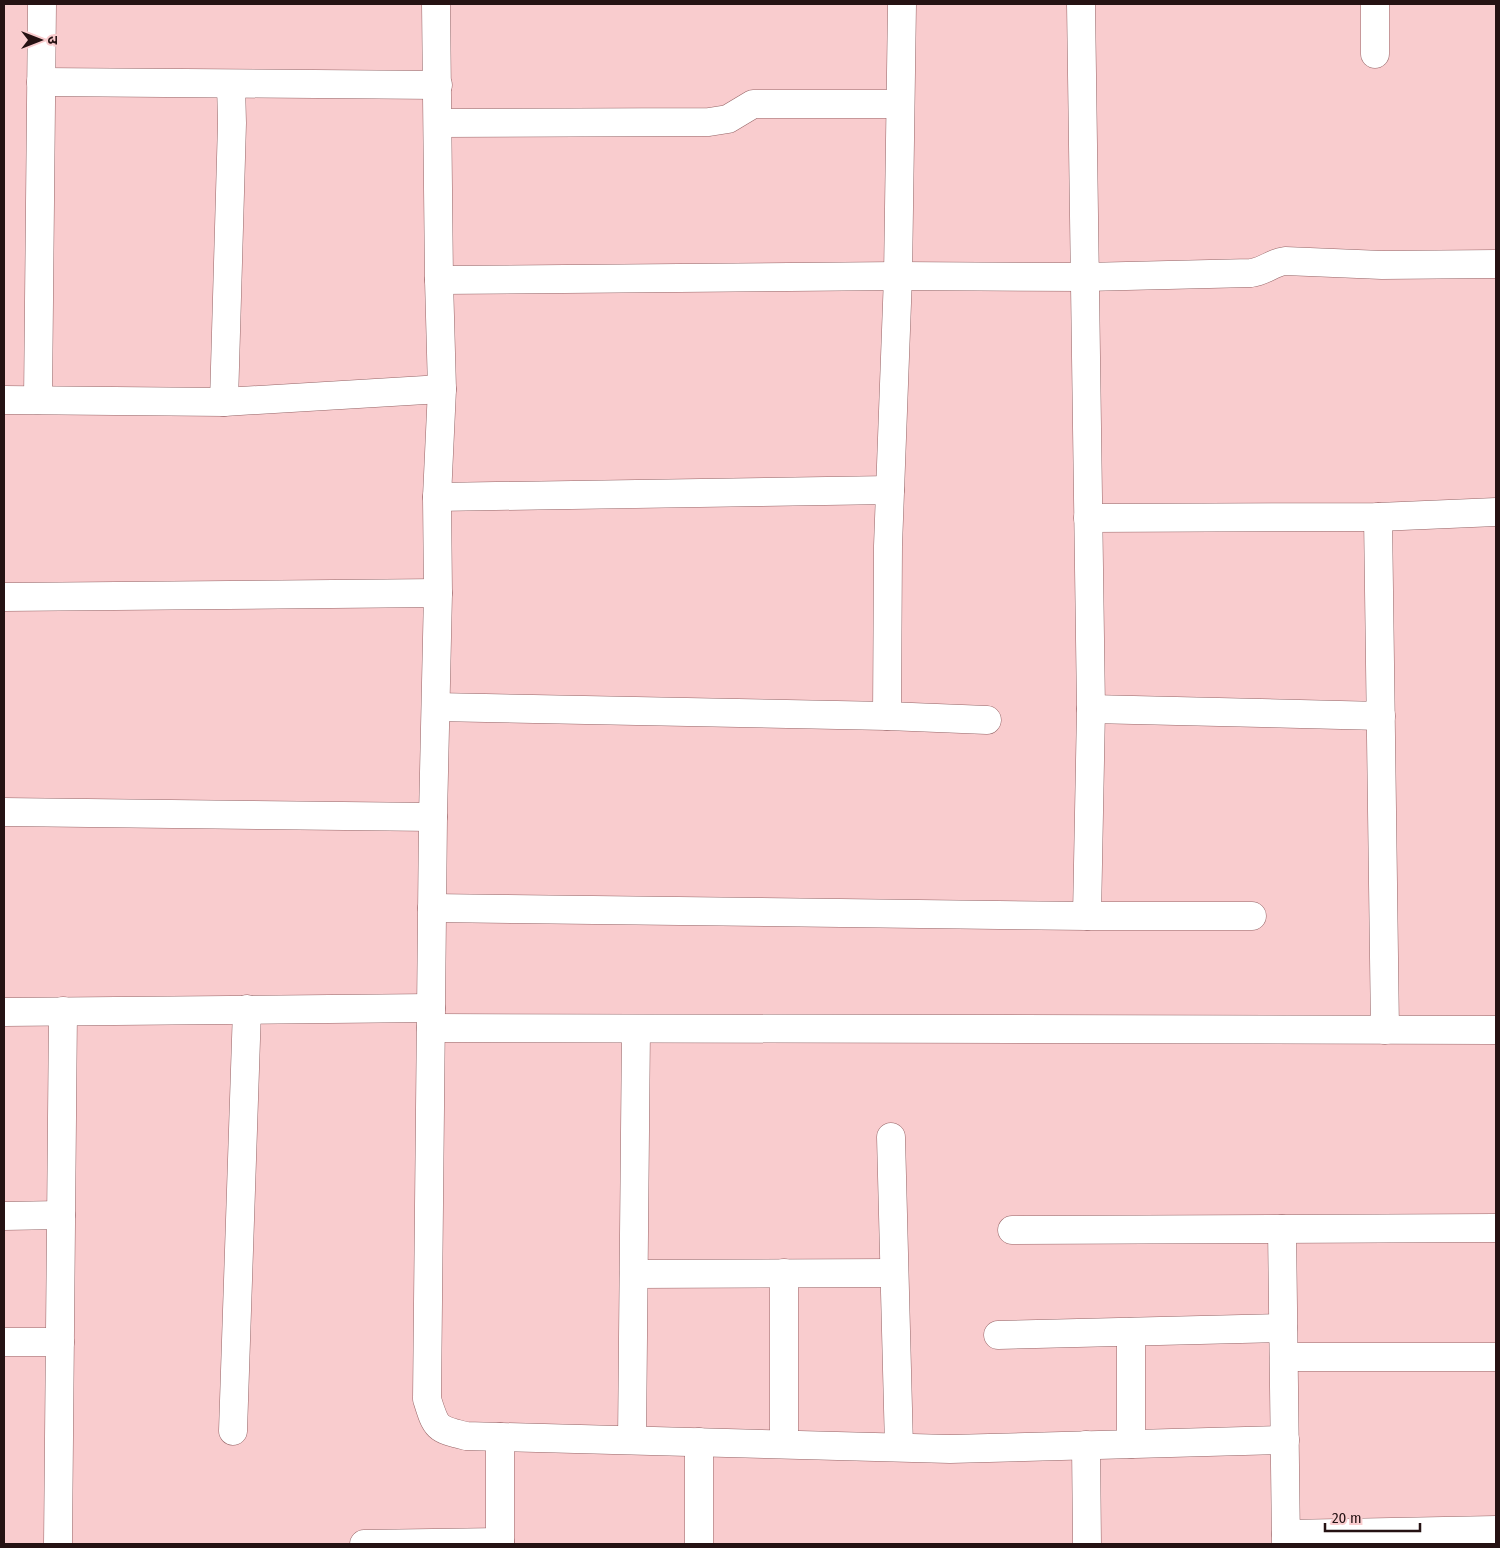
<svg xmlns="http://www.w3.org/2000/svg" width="1500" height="1548" viewBox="0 0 1500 1548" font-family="'Fira Sans Condensed','Noto Sans Devanagari',sans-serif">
  <rect width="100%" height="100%" fill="#f9ccce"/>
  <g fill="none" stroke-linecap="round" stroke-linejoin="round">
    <g stroke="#956466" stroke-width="29">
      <g id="street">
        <path d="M 436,4 L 439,280 L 442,389 L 437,497 L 438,593 L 433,817 L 427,1399 C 436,1428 436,1429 466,1436 L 950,1449 L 1285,1440"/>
        <polyline points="1081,4 1091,709 1087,916"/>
        <polyline points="1375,4 1375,54"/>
        <polyline points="41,82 438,85"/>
        <polyline points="438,123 709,122 728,119 753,104 900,104"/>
        <path d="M 439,280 L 898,276 L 1085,277 L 1251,273 C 1266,271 1271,263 1285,261 L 1382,265 L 1496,264"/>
        <polyline points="4,400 224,402 442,389"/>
        <polyline points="38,400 42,4"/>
        <polyline points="224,402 232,123 231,84"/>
        <polyline points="437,497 890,490"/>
        <polyline points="1378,517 1385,1030"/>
        <polyline points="1088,518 1378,517 1496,512"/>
        <polyline points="4,597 438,593"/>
        <polyline points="436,707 887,716 987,720"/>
        <polyline points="1091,709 1381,716"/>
        <polyline points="887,716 888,546 898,276 902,4"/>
        <polyline points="4,812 433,817"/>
        <polyline points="432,908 1087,916 1252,916"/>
        <polyline points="4,1012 431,1008"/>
        <polyline points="431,1028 1496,1030"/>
        <polyline points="891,1137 899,1447"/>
        <polyline points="4,1216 61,1215"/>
        <polyline points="1282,1229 1286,1544"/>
        <polyline points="1012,1230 1496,1228"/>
        <polyline points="784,1273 784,1444"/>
        <polyline points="634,1274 894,1273"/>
        <polyline points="1131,1332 1131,1444"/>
        <polyline points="998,1335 1283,1328"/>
        <polyline points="4,1342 60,1342"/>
        <polyline points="1284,1357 1496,1357"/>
        <polyline points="233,1431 247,1009"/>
        <polyline points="500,1437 500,1544"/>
        <polyline points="632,1440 636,1029"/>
        <polyline points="1086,1445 1087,1544"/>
        <polyline points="1286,1534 1496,1530"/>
        <polyline points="58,1544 63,1011"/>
        <polyline points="364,1544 500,1542"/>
        <polyline points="699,1544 699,1442"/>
      </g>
    </g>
    <use href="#street" stroke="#fff" stroke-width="28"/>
  </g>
  <rect width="1500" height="1548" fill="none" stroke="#251213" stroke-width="10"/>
  <g transform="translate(40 40) rotate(90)" stroke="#f9ccce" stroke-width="4" paint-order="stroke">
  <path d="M0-4L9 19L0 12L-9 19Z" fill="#251213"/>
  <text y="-8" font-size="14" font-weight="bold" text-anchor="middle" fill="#251213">उ</text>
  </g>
  <path d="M1325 1523v8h95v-8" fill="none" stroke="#251213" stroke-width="2.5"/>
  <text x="1332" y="1523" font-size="15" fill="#251213" stroke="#f9ccce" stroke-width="4" paint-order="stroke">20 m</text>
</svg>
